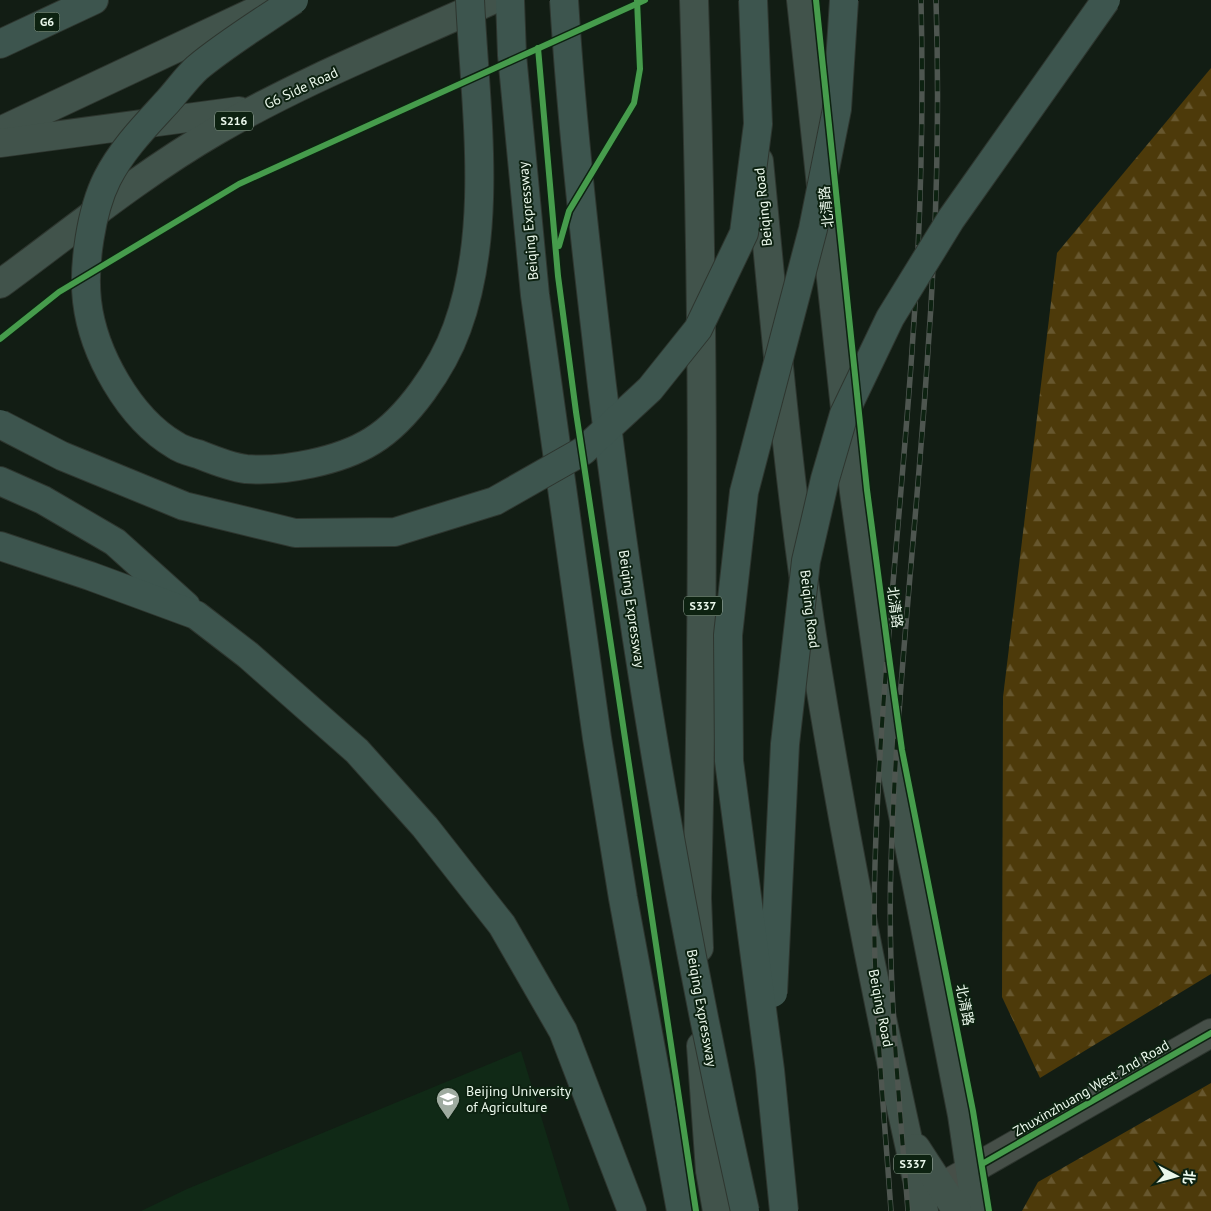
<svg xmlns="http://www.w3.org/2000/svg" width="1211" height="1211" viewBox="0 0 1211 1211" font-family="'PT Sans','Noto Sans SC',sans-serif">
  <defs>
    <pattern id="forest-firs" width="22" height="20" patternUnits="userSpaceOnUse" patternTransform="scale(1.25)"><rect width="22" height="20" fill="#4d3a0a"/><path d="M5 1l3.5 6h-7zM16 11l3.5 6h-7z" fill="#67572e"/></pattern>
  </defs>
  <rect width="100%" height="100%" fill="#121d14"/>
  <polygon fill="#102916" points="521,1051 570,1211 141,1211 187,1189"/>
  <g fill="url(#forest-firs)">
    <polygon points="1211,68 1211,974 1040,1078 1002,997 1003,697 1057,253"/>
    <polygon points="1211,1083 1211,1211 1022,1211 1038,1182"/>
  </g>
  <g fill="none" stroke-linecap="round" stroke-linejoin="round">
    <g stroke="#2e362f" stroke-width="30">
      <polyline id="minor" points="922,1198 1211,1033"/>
    </g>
    <g stroke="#2e362f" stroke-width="30">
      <g id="major">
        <path d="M 694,0 C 704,300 704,599 697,898 L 699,948"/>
        <polyline points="801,0 854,492 891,754 962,1115 976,1211"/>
        <polyline points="0,131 279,0"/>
        <polyline points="0,143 239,111"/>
        <path d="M 759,161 C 775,325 789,491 815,655 C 845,841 882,1027 924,1211"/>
        <path d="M 0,284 C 71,232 140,175 216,131 C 303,80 400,42 492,0"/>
        <polyline points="701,1046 710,1171 717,1211"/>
        <polyline points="916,1148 957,1211"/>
      </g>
    </g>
    <g stroke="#2e362f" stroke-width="30">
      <g id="highway">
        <polyline points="510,0 512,55 535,295 597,738 623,898 681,1211"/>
        <polyline points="0,44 94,0"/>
        <polyline points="0,481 43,500 115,542 186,606"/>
        <polyline points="0,546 90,576 196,615 248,655 357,751 425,827 502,925 563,1031 632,1211"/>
      </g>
    </g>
    <use href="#minor" stroke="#464f48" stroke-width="28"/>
    <use href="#major" stroke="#41534b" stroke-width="28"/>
    <use href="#highway" stroke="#3d554e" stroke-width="28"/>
    <g stroke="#4e5650" stroke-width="5.5">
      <g id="rail">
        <path d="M 891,1211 C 883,1096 871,980 875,864 C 880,697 899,532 911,365 C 920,244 924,122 921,0"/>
        <path d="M 908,1211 C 899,1096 887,980 891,864 C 896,697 916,532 927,365 C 936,244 940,122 936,0"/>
      </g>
    </g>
    <use href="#rail" stroke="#0d2211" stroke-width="4" stroke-dasharray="11" stroke-linecap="butt"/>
    <g stroke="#2e362f" stroke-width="30" stroke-linecap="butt">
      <g id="highway-bridge">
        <path d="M 294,0 C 262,22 227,43 197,68 C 187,77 178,90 168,101 C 146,125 122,149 107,179 C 91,211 83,266 87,301 C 93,353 129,418 175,445 C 182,450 191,452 198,454 C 213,460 230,467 246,469 C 284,472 340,461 372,441 C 408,419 443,367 457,328 C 494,227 475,105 470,0"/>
        <path d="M 564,0 C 572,129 587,258 602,386 C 636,663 684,939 745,1211"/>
        <polyline points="0,424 62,456 184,506 295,533 395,532 495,501 583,451 650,389 698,329 744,233 758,124 753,0"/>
        <polyline points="773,993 785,744 806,561 825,479 844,414 890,318 951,219 1106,0"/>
        <polyline points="784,1211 770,1070 729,761 728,635 744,492 813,229 837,109 844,0"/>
      </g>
    </g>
    <use href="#highway-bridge" stroke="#3d554e" stroke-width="28"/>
    <g stroke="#0d2211" stroke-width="9">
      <g id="cycleway">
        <polyline points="816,0 867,490 890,664 902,750 973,1111 989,1211"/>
        <polyline points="538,48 558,276 576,412 696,1211"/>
        <polyline points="559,246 569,211 634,103 640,69 637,0"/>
        <polyline points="0,339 59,292 239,184 645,0"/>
        <polyline points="982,1164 1211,1033"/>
      </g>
    </g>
    <use href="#cycleway" stroke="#469c4c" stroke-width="6"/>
  </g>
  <defs>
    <g id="university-pin" transform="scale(1.25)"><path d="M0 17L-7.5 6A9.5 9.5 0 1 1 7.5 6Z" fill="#9faba0" stroke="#0d2211"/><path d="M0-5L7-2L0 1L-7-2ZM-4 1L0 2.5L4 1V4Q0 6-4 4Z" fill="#fff"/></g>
  </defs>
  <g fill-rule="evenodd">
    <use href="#university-pin" x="448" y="1099"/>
  </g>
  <g text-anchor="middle" stroke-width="4" stroke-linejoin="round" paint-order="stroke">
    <g fill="#0d2211" stroke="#a8b8aa" stroke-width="1">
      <rect x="34.5" y="12.5" width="25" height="19" rx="4"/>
      <rect x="215" y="111.5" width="38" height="19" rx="4"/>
      <rect x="684" y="596.5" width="38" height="19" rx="4"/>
      <rect x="894" y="1154.5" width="38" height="19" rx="4"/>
    </g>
    <g font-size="12" font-weight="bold" fill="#ebf8ec">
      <text x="47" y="26">G6</text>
      <text x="234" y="125">S216</text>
      <text x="703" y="610">S337</text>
      <text x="913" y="1168">S337</text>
    </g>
    <g font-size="14" fill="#ebf8ec" stroke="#0d2211">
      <text transform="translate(301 88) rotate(-25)" y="5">G6 Side Road</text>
      <text transform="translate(763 207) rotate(-96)" y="5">Beiqing Road</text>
      <text transform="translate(826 207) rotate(-96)" y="5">北清路</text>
      <text transform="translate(528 221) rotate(-95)" y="5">Beiqing Expressway</text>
      <text transform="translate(895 607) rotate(82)" y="5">北清路</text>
      <text transform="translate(632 609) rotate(82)" y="5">Beiqing Expressway</text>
      <text transform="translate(810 609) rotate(83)" y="5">Beiqing Road</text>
      <text transform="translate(965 1005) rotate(79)" y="5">北清路</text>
      <text transform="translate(702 1008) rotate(80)" y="5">Beiqing Expressway</text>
      <text transform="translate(881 1008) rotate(79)" y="5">Beiqing Road</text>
      <text transform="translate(1091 1088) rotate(-30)" y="5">Zhuxinzhuang West 2nd Road</text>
    </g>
    <g font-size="14" fill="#ebf8ec" stroke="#0d2211" text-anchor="start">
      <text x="466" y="1096">Beijing University<tspan x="466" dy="16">of Agriculture</tspan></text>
    </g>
  </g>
  <g transform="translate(1176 1176) rotate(96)" stroke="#0d2211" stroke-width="4" paint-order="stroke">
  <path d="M0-4L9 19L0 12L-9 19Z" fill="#ebf8ec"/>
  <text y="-8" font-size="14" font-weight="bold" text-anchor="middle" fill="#ebf8ec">北</text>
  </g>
</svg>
